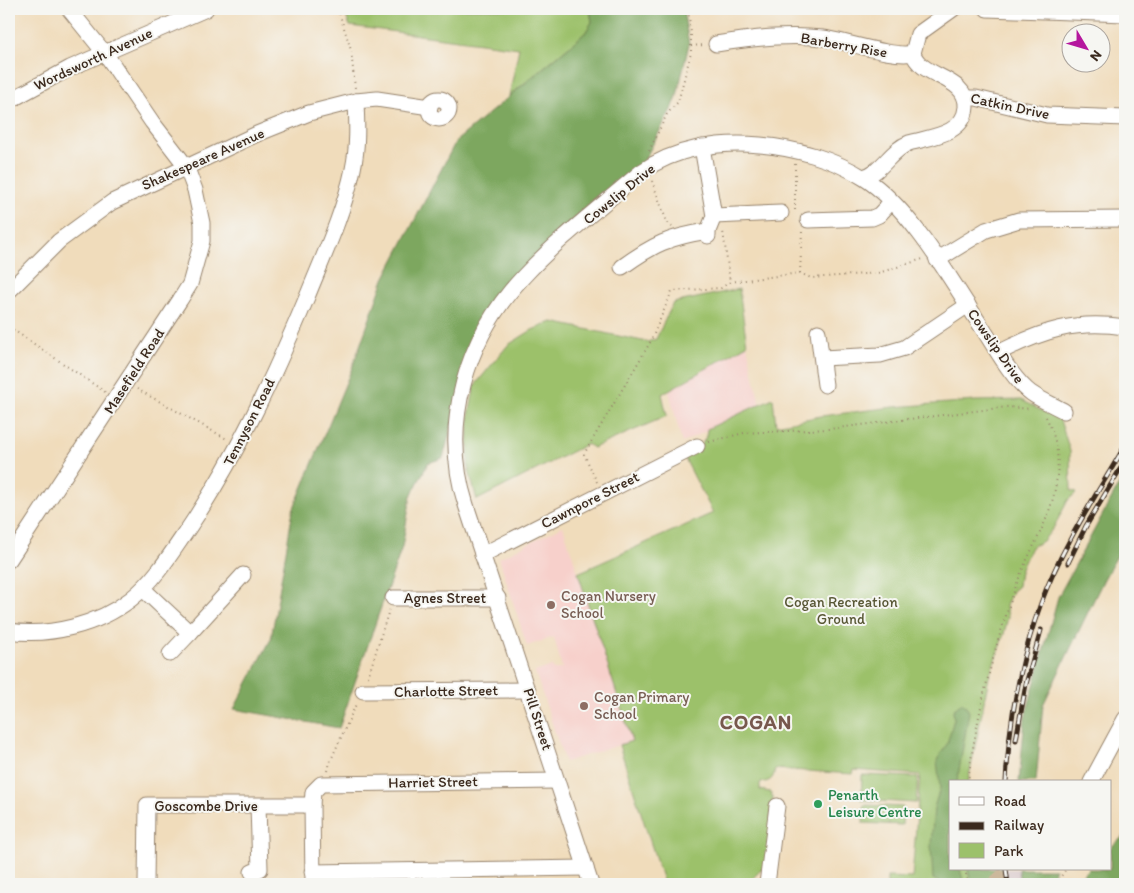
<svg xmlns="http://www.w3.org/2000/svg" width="1134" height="893" viewBox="0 0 1134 893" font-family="Itim,sans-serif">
  <rect width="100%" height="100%" fill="#f6f6f2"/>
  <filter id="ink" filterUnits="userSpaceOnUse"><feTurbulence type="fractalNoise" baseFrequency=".02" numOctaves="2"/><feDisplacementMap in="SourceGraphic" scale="10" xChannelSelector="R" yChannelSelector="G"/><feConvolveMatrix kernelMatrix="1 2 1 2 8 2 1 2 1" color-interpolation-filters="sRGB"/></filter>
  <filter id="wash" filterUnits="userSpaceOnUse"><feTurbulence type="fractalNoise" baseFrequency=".0096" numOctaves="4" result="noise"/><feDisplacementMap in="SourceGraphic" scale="20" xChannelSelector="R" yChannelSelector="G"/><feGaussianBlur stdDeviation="1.12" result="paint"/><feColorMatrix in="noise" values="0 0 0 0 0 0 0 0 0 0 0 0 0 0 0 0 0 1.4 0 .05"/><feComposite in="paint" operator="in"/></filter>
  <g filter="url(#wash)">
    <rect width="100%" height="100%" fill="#f0dcbb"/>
    <g fill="#f7d0cb">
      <polygon points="747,345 760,404 682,443 669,391"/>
      <polygon points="563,526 632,741 565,762 535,672 552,666 554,670 562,668 554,637 527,646 499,558"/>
    </g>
    <polygon fill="#d2bec2" points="1001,869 1018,869 1020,884 1002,884"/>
    <g fill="#9cc16b" stroke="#6c7644">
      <polygon points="343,9 590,9 592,22 585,33 509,96 519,48 350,26"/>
      <polygon points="739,289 747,345 662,394 667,416 593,448 587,444 477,500 468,467 469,415 475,385 508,345 532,330 552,322 647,342 656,339 673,303"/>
      <path d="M 773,398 L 776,425 L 821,416 L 893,407 L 975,401 L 1021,400 L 1040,410 L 1058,414 L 1070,451 L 1071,491 L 1077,492 L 1068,500 L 1054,527 L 1043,541 L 1031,547 L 1020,571 L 1018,586 L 1012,591 L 1006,606 L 1008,617 L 1004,634 L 989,677 L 968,782 L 950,782 L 950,869 L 968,869 L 971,884 L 887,884 L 887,877 L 912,878 L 920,775 L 854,770 L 853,774 L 775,769 C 773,780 771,781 760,783 L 760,790 L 770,792 L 773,797 L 767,864 L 747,884 L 664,884 L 619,745 L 632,741 L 578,573 L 713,513 L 684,457 C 695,451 707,444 707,429 Z"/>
      <polygon points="862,775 918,777 916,803 861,800"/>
      <polygon points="864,805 903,807 902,825 863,823"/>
    </g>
    <g fill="#7da75f" stroke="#5c683e">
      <polygon points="590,9 683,9 689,44 676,100 642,165 478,329 443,458 428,463 411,496 402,547 339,728 234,709 271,639 293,510 352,368 384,279 456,141 585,33 592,22"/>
      <polygon points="1125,473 1125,542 1104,579 1043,705 1036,782 1019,782 1025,718 1058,597"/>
      <polygon points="962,703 966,706 969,712 957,782 950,782 950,869 960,869 964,884 943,884 933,879 931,845 934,808 940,788 937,760 947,744 954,719 953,710"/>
      <polygon points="1125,835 1125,884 1074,884 1088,869 1110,869 1110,848"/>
      <polygon points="968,869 1001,869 1002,884 971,884"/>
      <polygon points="1018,869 1055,869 1049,884 1020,884"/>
    </g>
  </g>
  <g filter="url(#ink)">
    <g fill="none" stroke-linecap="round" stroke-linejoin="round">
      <polyline stroke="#ccb89c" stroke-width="15" stroke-dasharray="15 8" stroke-linecap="butt" points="994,884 1011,869"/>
      <g stroke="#96836c" stroke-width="17">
        <g id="minor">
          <polyline points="987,9 1125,14"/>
          <path d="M 716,44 C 752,38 787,34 823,38 C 845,41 894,58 913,53"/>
          <polyline points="965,98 976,98 1047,115 1125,118"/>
          <circle cx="439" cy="109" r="10"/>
          <polyline points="9,101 70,68 206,9"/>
          <polyline points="702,147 714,216 708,231 708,236"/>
          <path d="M 863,177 C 882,173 890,150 909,143 C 929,137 964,135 966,107 C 968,76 920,78 913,53 L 918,34 L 953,9"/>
          <polyline points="714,216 781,213"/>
          <polyline points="808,220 872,218 879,215 891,202"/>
          <polyline points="937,260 986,230 1019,220 1125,219"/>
          <path d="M 622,267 C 654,244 669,237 708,231"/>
          <polyline points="9,291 59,241 112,202 257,134 309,113 356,101 377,99 430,107"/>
          <polyline points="818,332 825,385"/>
          <path d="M 1000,352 C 1044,330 1075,320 1125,327"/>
          <polyline points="822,358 880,355 904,348 968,305"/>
          <polyline points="482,555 697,446"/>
          <polyline points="9,560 180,300 190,284 202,241 202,223 195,190 186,166 152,122 107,56 69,9"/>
          <polyline points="143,589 190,633 170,654"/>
          <polyline points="393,598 498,598"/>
          <path d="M 9,631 C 49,637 98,625 131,599 C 154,581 171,554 188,529 C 237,456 273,378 307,297 C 324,255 344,212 353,169 C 358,146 357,124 356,101"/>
          <polyline points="190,633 243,575"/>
          <polyline points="363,691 528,690"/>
          <polyline points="1091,782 1125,719"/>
          <polyline points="252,872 260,869 258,806"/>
          <polyline points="312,872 586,868"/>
          <polyline points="146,884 147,805 312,805"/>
          <polyline points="313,884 312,805 313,792 321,784 557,781"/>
          <path d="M 591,884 L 466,505 C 440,424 466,337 524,276 C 559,238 602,206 641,172 C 675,148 719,141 760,145 C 795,148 834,159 864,178 C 910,207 951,280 981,326 C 994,345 1012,379 1031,393 C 1041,400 1053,405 1064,411"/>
          <polyline points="767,884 777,806"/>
        </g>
      </g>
      <g stroke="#96836c" stroke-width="2" stroke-dasharray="1 4" stroke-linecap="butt">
        <polyline points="338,9 351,50 355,88"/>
        <polyline points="691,46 704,45"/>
        <polyline points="649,151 667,114 678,102 691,53 691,33 688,9"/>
        <polyline points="795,164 795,212"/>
        <polyline points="652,181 667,222 672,227"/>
        <polyline points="800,273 802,231"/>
        <polyline points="730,282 800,273 811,278 878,273 923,259"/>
        <polyline points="9,327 105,392"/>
        <polyline points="137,389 227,439"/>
        <polyline points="709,442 744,433 829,429 1007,407 1031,409"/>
        <polyline points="597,482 584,454 651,341 672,291 721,288 730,282 723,231"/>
        <polyline points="368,677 389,610"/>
        <polyline points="328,771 330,762 357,702"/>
        <path d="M 968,782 C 976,717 994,647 1016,586 C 1028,551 1051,521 1056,483 C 1060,459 1057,439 1046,417"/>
        <polyline points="965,869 968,884"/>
        <polyline points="1056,884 1066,869"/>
      </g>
      <use href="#minor" stroke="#fff" stroke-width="15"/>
      <g stroke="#3b2a1e" stroke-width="5">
        <g id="rail">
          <polyline points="1068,563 1086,526 1125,461"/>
          <polyline points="1016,740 1026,684 1041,630"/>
          <path d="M 1006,782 C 1009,722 1020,660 1041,603 C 1061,548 1095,497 1125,446"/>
          <polyline points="1006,869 1008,884"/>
        </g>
      </g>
      <use href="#rail" stroke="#f6f6f2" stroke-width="3" stroke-dasharray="9" stroke-linecap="butt"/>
    </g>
  </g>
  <g fill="#8d6e63" stroke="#f6f6f2" stroke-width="2">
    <circle cx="551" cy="605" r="5"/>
    <circle cx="584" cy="706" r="5"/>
  </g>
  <circle fill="#2e9e5b" stroke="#f6f6f2" stroke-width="2" cx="818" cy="804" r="5"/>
  <g text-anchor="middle" stroke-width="4" stroke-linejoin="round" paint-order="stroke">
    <g font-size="15" fill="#3b2a1e" stroke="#f6f6f2">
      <text transform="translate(844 45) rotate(10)" y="5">Barberry Rise</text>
      <text transform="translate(93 59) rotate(-25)" y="5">Wordsworth Avenue</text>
      <text transform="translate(1010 106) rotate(12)" y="5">Catkin Drive</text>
      <text transform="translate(203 159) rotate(-24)" y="5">Shakespeare Avenue</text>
      <text transform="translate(619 194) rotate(-39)" y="5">Cowslip Drive</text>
      <text transform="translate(996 346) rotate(55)" y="5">Cowslip Drive</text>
      <text transform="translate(134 371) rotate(-57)" y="5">Masefield Road</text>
      <text transform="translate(249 422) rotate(-63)" y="5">Tennyson Road</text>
      <text transform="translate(590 500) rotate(-27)" y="5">Cawnpore Street</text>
      <text x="445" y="603">Agnes Street</text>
      <text transform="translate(446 691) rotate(-1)" y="5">Charlotte Street</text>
      <text transform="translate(538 719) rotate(72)" y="5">Pill Street</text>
      <text transform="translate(433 782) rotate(-1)" y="5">Harriet Street</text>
      <text x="206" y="811">Goscombe Drive</text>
    </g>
    <g font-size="15" fill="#785e54" stroke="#f6f6f2" text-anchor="start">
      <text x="561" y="601">Cogan Nursery<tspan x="561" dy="17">School</tspan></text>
      <text x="594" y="702">Cogan Primary<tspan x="594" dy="17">School</tspan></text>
    </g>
    <g font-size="15" fill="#585735" stroke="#f6f6f2">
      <text x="841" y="607">Cogan Recreation<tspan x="841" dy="17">Ground</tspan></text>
    </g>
    <g font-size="15" fill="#27864d" stroke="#f6f6f2" text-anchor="start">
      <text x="828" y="800">Penarth<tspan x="828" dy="17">Leisure Centre</tspan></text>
    </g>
    <g font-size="20" font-weight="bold" letter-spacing="1" fill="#77584d" stroke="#f6f6f2">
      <text x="756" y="729">COGAN</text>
    </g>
  </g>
  <rect width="1134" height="893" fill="none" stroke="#f6f6f2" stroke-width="30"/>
  <rect x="949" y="780" width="162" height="90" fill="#f6f6f2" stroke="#aba49d"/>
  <rect x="959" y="797" width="25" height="8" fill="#ffffff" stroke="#aba49d"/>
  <text x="994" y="806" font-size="15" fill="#3b2a1e">Road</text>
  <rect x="959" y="822" width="25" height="8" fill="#3b2a1e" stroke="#aba49d"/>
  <text x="994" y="830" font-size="15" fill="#3b2a1e">Railway</text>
  <rect x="959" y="843" width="25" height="15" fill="#9cc16b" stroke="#aba49d"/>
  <text x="994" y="856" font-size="15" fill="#3b2a1e">Park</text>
  <g transform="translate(1086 48) rotate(128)"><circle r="24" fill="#f6f6f2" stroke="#aba49d"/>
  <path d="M0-4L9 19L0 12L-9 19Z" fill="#b5179e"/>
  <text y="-8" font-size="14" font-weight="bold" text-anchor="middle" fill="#3b2a1e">N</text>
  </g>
</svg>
